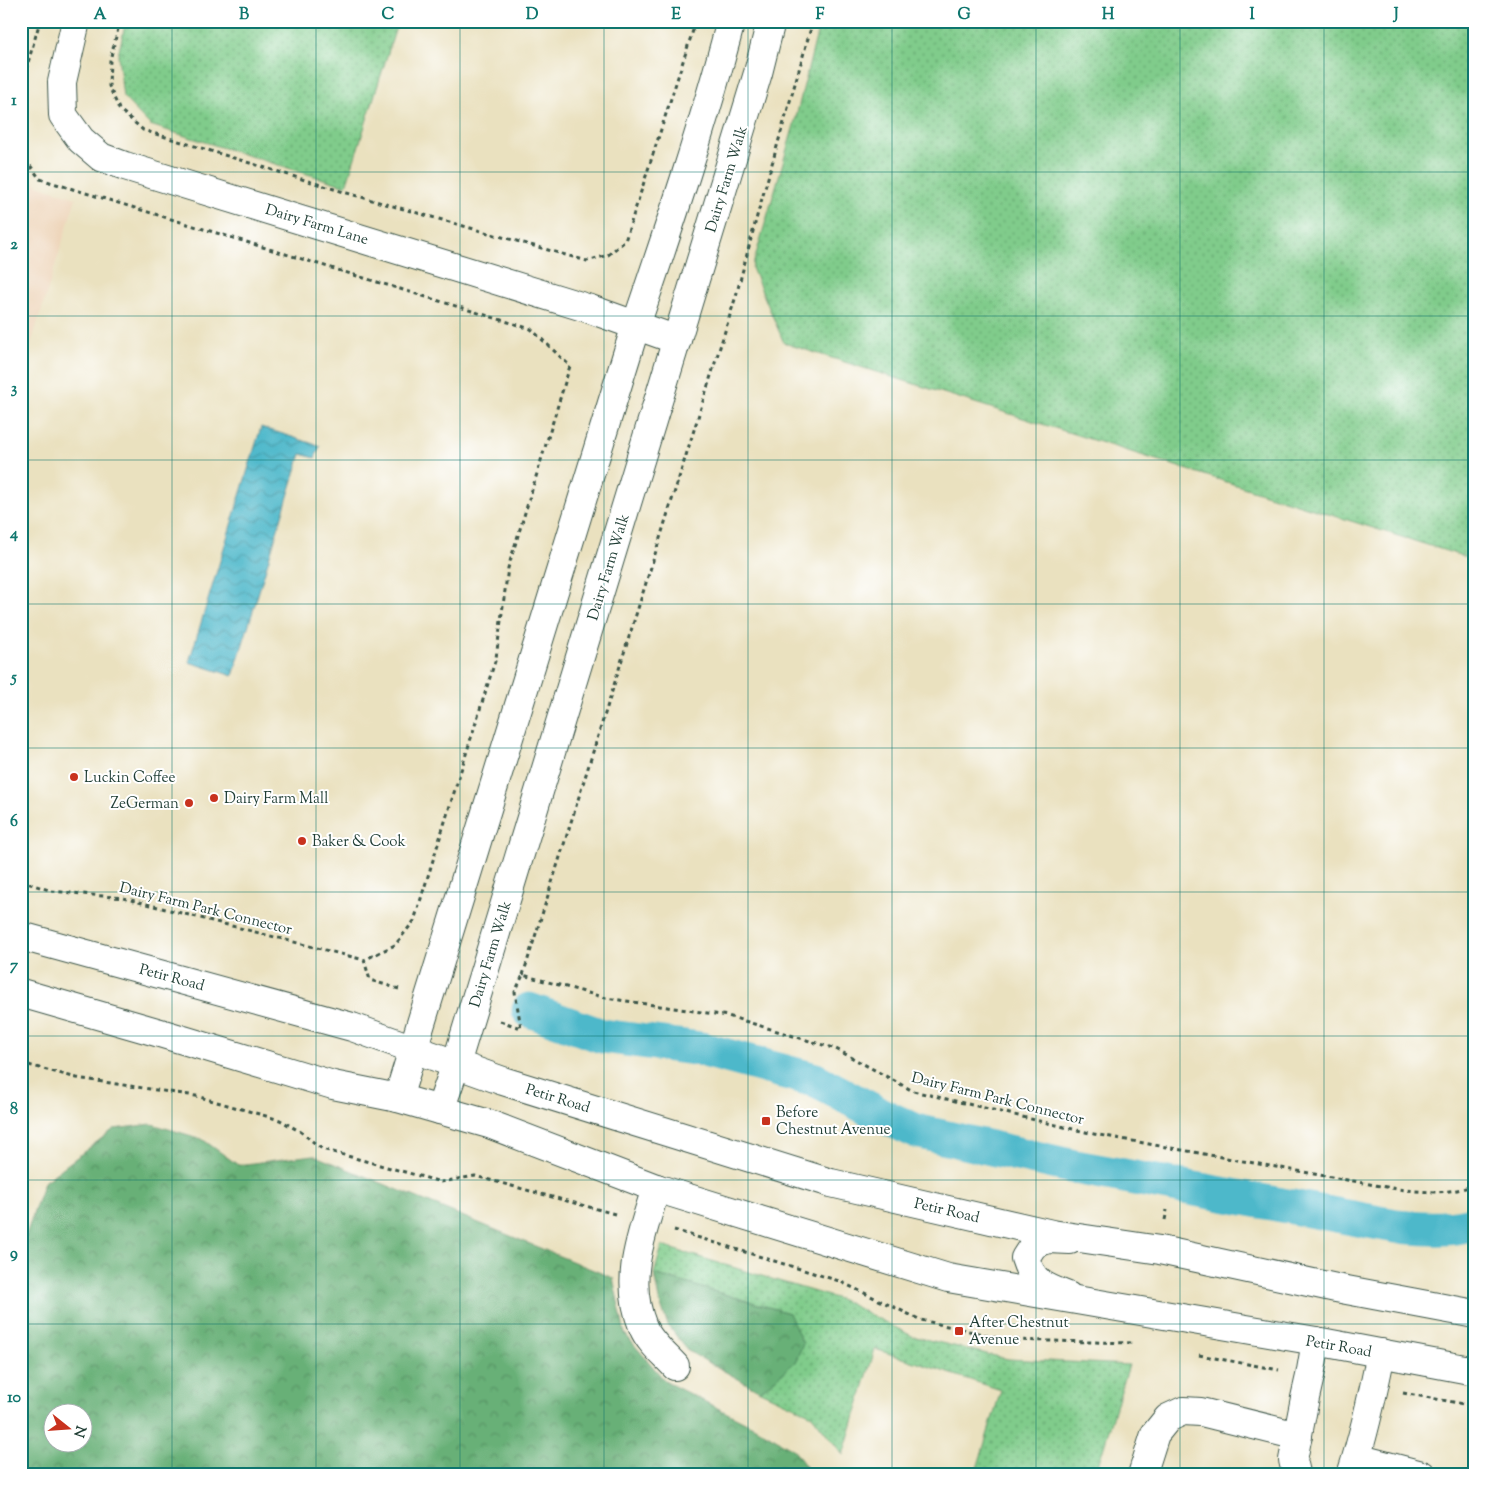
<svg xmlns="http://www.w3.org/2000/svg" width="1496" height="1496" viewBox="0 0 1496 1496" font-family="'Sorts Mill Goudy',serif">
  <defs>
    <pattern id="grass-dots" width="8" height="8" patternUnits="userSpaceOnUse" patternTransform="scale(1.25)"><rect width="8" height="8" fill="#80cc8b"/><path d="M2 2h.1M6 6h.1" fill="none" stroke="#68a772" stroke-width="1.8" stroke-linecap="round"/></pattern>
    <pattern id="forest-crowns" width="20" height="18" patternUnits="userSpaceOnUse" patternTransform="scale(1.25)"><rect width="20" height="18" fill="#68b077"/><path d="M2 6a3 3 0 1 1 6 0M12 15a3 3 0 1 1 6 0" fill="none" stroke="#559062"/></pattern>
    <pattern id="water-waves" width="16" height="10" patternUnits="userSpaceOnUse" patternTransform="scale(1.25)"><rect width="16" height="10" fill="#4eb8ca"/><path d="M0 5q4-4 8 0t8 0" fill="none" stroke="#4097a5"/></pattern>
  </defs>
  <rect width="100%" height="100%" fill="#fff"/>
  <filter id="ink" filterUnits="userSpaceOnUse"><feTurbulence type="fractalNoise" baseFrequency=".02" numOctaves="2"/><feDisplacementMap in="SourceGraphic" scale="10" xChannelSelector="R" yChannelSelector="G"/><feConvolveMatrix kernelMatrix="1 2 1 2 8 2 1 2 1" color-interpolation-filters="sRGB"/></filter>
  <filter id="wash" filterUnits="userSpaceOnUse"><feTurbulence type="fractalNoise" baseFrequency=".0096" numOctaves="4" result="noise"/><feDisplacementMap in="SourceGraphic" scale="20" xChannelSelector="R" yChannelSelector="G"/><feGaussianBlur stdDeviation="1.12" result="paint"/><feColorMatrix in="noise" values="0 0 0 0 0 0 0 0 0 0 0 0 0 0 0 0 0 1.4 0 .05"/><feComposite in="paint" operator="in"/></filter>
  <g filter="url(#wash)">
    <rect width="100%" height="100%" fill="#eae1bf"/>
    <polygon fill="#eed6bb" points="21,171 38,185 76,198 21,376"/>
    <g fill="url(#grass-dots)" stroke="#508460">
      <polygon points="126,21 398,21 346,186 150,125 123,97 118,55"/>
      <polygon points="820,21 1475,21 1475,560 784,343 752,268 794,125"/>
      <polygon points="662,1246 842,1300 912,1336 1008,1359 1129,1365 1095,1475 975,1475 1001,1390 875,1349 843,1455 812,1415 760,1391 795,1362 789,1313 654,1274"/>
    </g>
    <g fill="url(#forest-crowns)" stroke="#447656" fill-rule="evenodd">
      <path d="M 152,1124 L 202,1139 L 238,1165 L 313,1155 L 613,1278 L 625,1334 L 666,1382 L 755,1427 L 793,1449 L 812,1475 L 21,1475 L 21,1250 L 44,1182 L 114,1129 ZM 52,1414 L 82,1414 L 82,1444 L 52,1444 Z"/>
      <polygon points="654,1274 789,1313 803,1344 795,1362 760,1391 688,1351 668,1325 659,1300"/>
    </g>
    <polygon fill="url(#water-waves)" stroke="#367a7f" points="261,427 320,446 315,458 301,454 233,676 189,662"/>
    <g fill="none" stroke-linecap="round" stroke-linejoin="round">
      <path stroke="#4eb8ca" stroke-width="35" d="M 529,1010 L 602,1036 L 701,1049 L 815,1080 L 879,1114 L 916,1131 L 1075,1167 L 1396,1226 C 1423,1228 1448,1231 1475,1223"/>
    </g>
  </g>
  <g filter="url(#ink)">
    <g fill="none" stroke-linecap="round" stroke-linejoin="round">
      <g stroke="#3d5649" stroke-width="30">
        <g id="minor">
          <polyline points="76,21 62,82 63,115 81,140 101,157 125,166 590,309 677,340"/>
          <path d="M 398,1098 L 636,325 C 670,225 704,124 731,21"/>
          <polyline points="440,1110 456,1064 758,73 771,21"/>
          <path d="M 656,1188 C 642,1235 623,1278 643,1327 C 649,1342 664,1354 675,1366"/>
          <path d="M 1068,1296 C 1045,1287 1033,1284 1025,1258 L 1034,1244 L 1048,1239 L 1070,1240"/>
          <polyline points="1357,1458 1422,1475"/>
          <polyline points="1142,1475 1155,1434 1168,1418 1183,1411 1201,1412 1298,1436"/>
          <polyline points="1297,1475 1296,1473 1293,1460 1305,1398 1310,1376 1316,1341"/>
          <path d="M 1351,1475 C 1364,1435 1373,1394 1381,1353"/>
        </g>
      </g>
      <g stroke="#3d5649" stroke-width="30">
        <g id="major">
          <polyline points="21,936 352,1027 503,1081 831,1183 1052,1234 1160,1250 1336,1288 1475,1314"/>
          <polyline points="21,993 160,1033 333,1085 398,1098 489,1124 656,1188 948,1278 1316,1341 1475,1371"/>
        </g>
      </g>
      <g stroke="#3d5649" stroke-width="3" stroke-dasharray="4 4" stroke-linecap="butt">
        <polyline points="120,21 110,60 109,86 119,109 143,130 347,193 587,261 608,255 625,241 696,21"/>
        <polyline points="21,93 25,73 40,21"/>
        <polyline points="21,153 40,179 531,329 570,366 508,568 496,658 414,921 395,945 364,960"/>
        <polyline points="21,881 52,891 123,898 364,960 370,980 399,989"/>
        <polyline points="523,975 736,296 757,216 813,21"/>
        <path d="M 500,1021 L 521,1028 L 515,992 L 523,975 L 606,998 L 728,1016 L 836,1049 L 913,1091 L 1094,1134 L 1397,1189 C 1425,1192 1447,1195 1475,1185"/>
        <polyline points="21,1063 77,1078 196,1096 280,1120 301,1132 322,1149 441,1182 475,1176 615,1214"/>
        <polyline points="1165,1220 1167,1210"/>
        <polyline points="674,1230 839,1281 921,1320 1008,1340 1134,1343"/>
        <polyline points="1199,1355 1279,1370"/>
        <polyline points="1403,1393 1475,1406"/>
      </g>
      <use href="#minor" stroke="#fff" stroke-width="28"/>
      <use href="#major" stroke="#fff" stroke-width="28"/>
    </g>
  </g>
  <path fill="none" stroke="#0f766e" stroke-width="1" stroke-opacity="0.55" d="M 172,21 L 172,1475M 316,21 L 316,1475M 460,21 L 460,1475M 604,21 L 604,1475M 748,21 L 748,1475M 892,21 L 892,1475M 1036,21 L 1036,1475M 1180,21 L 1180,1475M 1324,21 L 1324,1475M 21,172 L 1475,172M 21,316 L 1475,316M 21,460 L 1475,460M 21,604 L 1475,604M 21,748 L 1475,748M 21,892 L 1475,892M 21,1036 L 1475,1036M 21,1180 L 1475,1180M 21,1324 L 1475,1324"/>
  <g fill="#c8321e" stroke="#fff" stroke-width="2">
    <circle cx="74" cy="777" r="5"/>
    <circle cx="214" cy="798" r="5"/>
    <circle cx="189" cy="803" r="5"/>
    <circle cx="302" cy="841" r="5"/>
    <rect x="761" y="1116" width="10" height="10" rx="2.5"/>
    <rect x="954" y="1326" width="10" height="10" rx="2.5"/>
  </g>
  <g text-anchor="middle" stroke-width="4" stroke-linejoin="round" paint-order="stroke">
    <g font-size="15" fill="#1f3d34" stroke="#fff">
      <text transform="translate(726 179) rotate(-73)" y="5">Dairy Farm Walk</text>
      <text transform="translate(317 224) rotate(17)" y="5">Dairy Farm Lane</text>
      <text transform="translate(608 567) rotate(-73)" y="5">Dairy Farm Walk</text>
      <text transform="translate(206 908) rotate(14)" y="5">Dairy Farm Park Connector</text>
      <text transform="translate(490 954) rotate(-73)" y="5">Dairy Farm Walk</text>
      <text transform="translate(172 977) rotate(15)" y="5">Petir Road</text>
      <text transform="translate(558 1098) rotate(17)" y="5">Petir Road</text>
      <text transform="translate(998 1098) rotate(14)" y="5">Dairy Farm Park Connector</text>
      <text transform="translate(947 1210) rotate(13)" y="5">Petir Road</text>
      <text transform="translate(1339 1346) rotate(10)" y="5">Petir Road</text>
    </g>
    <g font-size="15" fill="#1f3d34" stroke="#fff" text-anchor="start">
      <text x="84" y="782">Luckin Coffee</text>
      <text x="224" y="803">Dairy Farm Mall</text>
      <text x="179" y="808" text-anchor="end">ZeGerman</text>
      <text x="312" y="846">Baker &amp; Cook</text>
      <text x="776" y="1117">Before<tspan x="776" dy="17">Chestnut Avenue</tspan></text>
      <text x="969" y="1327">After Chestnut<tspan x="969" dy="17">Avenue</tspan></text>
    </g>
  </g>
  <rect width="1496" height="1496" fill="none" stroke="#fff" stroke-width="55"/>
  <g transform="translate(68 1428) rotate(107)"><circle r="24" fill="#ffffff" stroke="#a5b1ae"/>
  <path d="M0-4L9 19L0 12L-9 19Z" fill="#c8321e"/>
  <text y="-8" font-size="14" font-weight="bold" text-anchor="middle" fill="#1f3d34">N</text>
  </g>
  <rect x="28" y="28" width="1440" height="1440" fill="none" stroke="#0f766e" stroke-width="2"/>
  <g font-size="16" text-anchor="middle" font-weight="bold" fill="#0f766e">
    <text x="100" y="19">A</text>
    <text x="244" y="19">B</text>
    <text x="388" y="19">C</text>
    <text x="532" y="19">D</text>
    <text x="676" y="19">E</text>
    <text x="820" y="19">F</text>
    <text x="964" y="19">G</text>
    <text x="1108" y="19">H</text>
    <text x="1252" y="19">I</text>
    <text x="1396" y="19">J</text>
    <text x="14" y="105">1</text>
    <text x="14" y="249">2</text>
    <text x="14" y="393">3</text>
    <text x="14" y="538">4</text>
    <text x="14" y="682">5</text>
    <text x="14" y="826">6</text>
    <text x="14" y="970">7</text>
    <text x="14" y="1114">8</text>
    <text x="14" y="1258">9</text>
    <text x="14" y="1402">10</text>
  </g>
</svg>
